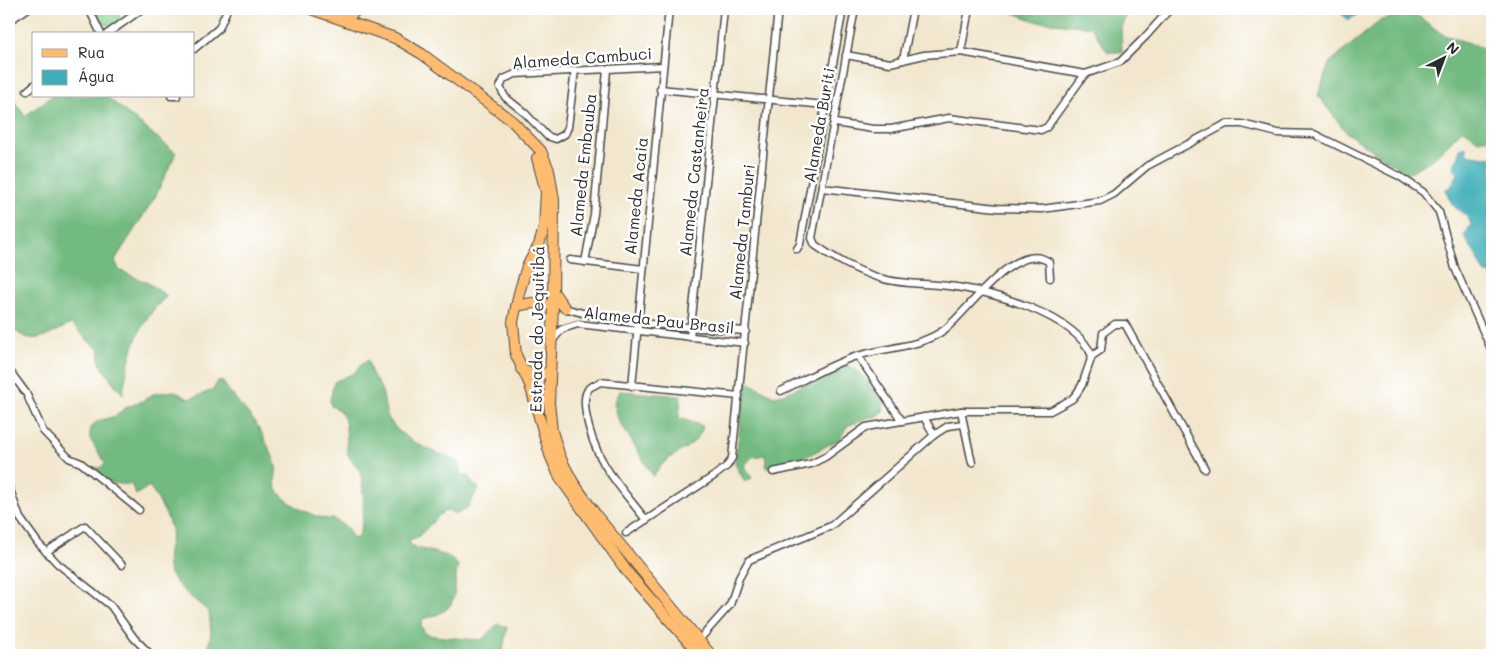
<svg xmlns="http://www.w3.org/2000/svg" width="1501" height="664" viewBox="0 0 1501 664" font-family="Mali,sans-serif">
  <rect width="100%" height="100%" fill="#fff"/>
  <filter id="ink" filterUnits="userSpaceOnUse"><feTurbulence type="fractalNoise" baseFrequency=".02" numOctaves="2"/><feDisplacementMap in="SourceGraphic" scale="10" xChannelSelector="R" yChannelSelector="G"/><feConvolveMatrix kernelMatrix="1 2 1 2 8 2 1 2 1" color-interpolation-filters="sRGB"/></filter>
  <filter id="wash" filterUnits="userSpaceOnUse"><feTurbulence type="fractalNoise" baseFrequency=".0096" numOctaves="4" result="noise"/><feDisplacementMap in="SourceGraphic" scale="20" xChannelSelector="R" yChannelSelector="G"/><feGaussianBlur stdDeviation="1.12" result="paint"/><feColorMatrix in="noise" values="0 0 0 0 0 0 0 0 0 0 0 0 0 0 0 0 0 1.4 0 .05"/><feComposite in="paint" operator="in"/></filter>
  <g filter="url(#wash)">
    <rect width="100%" height="100%" fill="#f2e7ce"/>
    <path fill="#8eda97" stroke="#5c8261" d="M 94,9 L 116,9 L 121,20 C 106,31 101,22 94,9 Z"/>
    <g fill="#72ba80" stroke="#4e7256">
      <polygon points="1010,9 1129,9 1121,27 1122,52 1108,52 1091,27 1035,21 1009,11"/>
      <polygon points="1414,13 1442,34 1492,51 1492,138 1478,140 1463,129 1434,158 1407,174 1347,133 1318,96 1329,63 1381,20"/>
      <path d="M 9,94 L 25,116 L 52,96 L 106,96 L 176,153 L 155,197 L 115,260 L 119,270 L 148,283 L 167,296 C 137,322 128,357 123,394 C 113,384 106,373 99,361 L 100,350 L 87,340 L 71,324 C 47,335 31,350 9,324 Z"/>
      <path d="M 368,360 C 371,377 377,379 382,391 C 385,400 384,409 388,417 C 401,442 435,451 459,462 L 462,476 L 469,476 L 473,485 L 479,488 L 467,508 L 455,514 L 449,511 L 443,512 L 418,537 L 409,540 L 411,546 L 448,556 L 458,565 C 451,598 462,610 422,619 L 421,626 L 425,633 L 433,636 L 481,640 L 498,624 L 507,627 L 503,650 L 506,655 L 207,655 L 211,633 L 209,612 C 197,601 171,584 168,567 C 166,557 169,547 171,537 C 174,524 156,496 149,486 L 136,495 L 131,484 C 114,486 97,478 84,467 L 100,468 L 105,463 L 90,439 L 90,429 L 97,421 L 116,416 L 125,408 L 142,401 L 153,394 L 174,391 L 189,399 L 213,390 L 218,381 L 223,382 C 234,400 252,414 262,434 C 266,443 273,455 276,465 C 278,473 273,480 276,487 C 281,502 319,521 334,519 L 348,529 L 351,536 L 356,539 C 366,531 365,481 359,470 C 356,464 350,461 348,454 C 344,437 352,413 331,406 L 330,400 L 334,382 L 354,373 L 361,365 Z"/>
      <path d="M 845,365 C 863,370 873,389 884,405 L 883,411 L 875,417 L 870,417 L 847,426 L 840,439 L 796,462 L 767,468 L 765,455 L 752,457 L 744,466 L 752,478 L 745,482 L 735,464 L 746,381 L 774,396 L 784,394 Z"/>
      <path d="M 620,391 L 681,396 L 679,418 L 703,426 C 699,443 683,449 670,458 C 663,462 658,470 653,476 L 618,419 L 614,403 Z"/>
    </g>
    <g fill="#3daeb8" stroke="#346c72">
      <polygon points="1335,9 1360,9 1362,12 1349,20"/>
      <path d="M 1466,147 L 1467,154 L 1492,158 L 1492,274 L 1486,273 L 1478,262 L 1478,259 L 1464,236 L 1471,225 C 1467,209 1452,215 1446,189 L 1451,187 L 1458,173 L 1453,168 L 1460,149 Z"/>
    </g>
  </g>
  <g filter="url(#ink)">
    <g fill="none" stroke-linecap="round" stroke-linejoin="round">
      <g stroke="#494743" stroke-width="9">
        <g id="minor">
          <polyline points="89,9 101,34"/>
          <path d="M 855,9 L 812,238 L 815,245 C 833,258 859,272 880,278 C 902,285 926,283 948,286 C 988,290 1076,315 1092,356"/>
          <polyline points="9,21 27,9"/>
          <polyline points="107,34 142,9"/>
          <polyline points="194,49 219,28 226,12"/>
          <polyline points="961,52 969,9"/>
          <polyline points="846,55 890,63 924,55 961,52 1085,74 1120,62 1146,36 1170,9"/>
          <polyline points="903,60 913,9"/>
          <polyline points="575,70 568,127 565,134 556,139 547,136 525,113 505,97 500,87 504,79 515,74 663,66"/>
          <polyline points="660,89 825,105"/>
          <polyline points="27,91 34,85"/>
          <polyline points="171,96 177,96"/>
          <polyline points="835,123 873,129 891,129 949,118 1041,130 1047,127 1085,74"/>
          <polyline points="822,188 997,208 1042,209 1100,201 1114,194 1147,166 1226,124 1242,124 1278,133 1314,134 1399,176 1423,192 1439,212 1455,268 1492,351"/>
          <polyline points="797,249 800,244 843,9"/>
          <polyline points="570,260 643,269"/>
          <polyline points="585,262 594,214 607,70"/>
          <path d="M 562,307 C 617,326 687,326 746,331"/>
          <polyline points="690,337 724,9"/>
          <polyline points="553,340 562,329 578,324 745,343"/>
          <polyline points="858,356 902,421"/>
          <polyline points="1092,356 1101,350 1103,333 1115,324 1125,324 1205,469"/>
          <polyline points="9,370 26,393 43,431 69,458 81,463 139,510"/>
          <polyline points="632,386 669,9"/>
          <path d="M 781,391 C 806,379 831,364 857,356 C 886,347 919,348 944,330 C 967,313 1016,238 1049,262 L 1050,278"/>
          <polyline points="961,411 972,463"/>
          <polyline points="924,417 934,435"/>
          <polyline points="773,472 811,464 825,457 866,427 961,411 1050,411 1072,399 1077,393 1082,385 1092,356"/>
          <polyline points="9,487 20,518 38,543 58,564 111,606 134,638 151,655"/>
          <path d="M 646,520 C 618,484 594,461 586,414 C 585,405 583,396 589,388 L 600,382 L 739,396"/>
          <polyline points="626,533 714,476 727,466 732,458 778,9"/>
          <polyline points="46,552 85,526 122,565"/>
          <polyline points="699,640 730,605 739,578 749,560 831,526 934,435 948,426 963,424"/>
        </g>
      </g>
      <g stroke="#494743" stroke-width="12">
        <g id="primary">
          <polyline points="311,9 395,38 422,54 512,121 541,151 549,170 554,200 553,305 549,403 552,431 560,457 573,482 596,515 711,655"/>
          <polyline points="340,17 351,15 358,9"/>
          <polyline points="537,158 546,192 544,228 539,245 527,266 519,293 513,322 516,355 530,385 550,455 560,478 628,573 700,655"/>
          <polyline points="554,293 565,308"/>
          <polyline points="516,306 532,303 553,305"/>
          <polyline points="521,369 535,374 550,373"/>
        </g>
      </g>
      <use href="#minor" stroke="#fff" stroke-width="6"/>
      <use href="#primary" stroke="#febc70" stroke-width="10"/>
    </g>
  </g>
  <g text-anchor="middle" stroke-width="5" stroke-linejoin="round" paint-order="stroke">
    <g font-size="16" fill="#2b2b2b" stroke="#fff">
      <text transform="translate(582 58) rotate(-4)" y="6">Alameda Cambuci</text>
      <text transform="translate(819 125) rotate(-80)" y="6">Alameda Buriti</text>
      <text transform="translate(583 165) rotate(-84)" y="6">Alameda Embauba</text>
      <text transform="translate(694 172) rotate(-84)" y="6">Alameda Castanheira</text>
      <text transform="translate(636 196) rotate(-84)" y="6">Alameda Acaia</text>
      <text transform="translate(742 232) rotate(-84)" y="6">Alameda Tamburi</text>
      <text transform="translate(659 320) rotate(6)" y="6">Alameda Pau Brasil</text>
      <text transform="translate(537 329) rotate(-89)" y="6">Estrada do Jequitibá</text>
    </g>
  </g>
  <rect width="1501" height="664" fill="none" stroke="#fff" stroke-width="30"/>
  <rect x="32" y="32" width="162" height="65" fill="#ffffff" stroke="#aaaaaa"/>
  <rect x="42" y="49" width="25" height="8" fill="#febc70" stroke="#aaaaaa"/>
  <text x="78" y="58" font-size="15" fill="#2b2b2b">Rua</text>
  <rect x="42" y="70" width="25" height="15" fill="#3daeb8" stroke="#aaaaaa"/>
  <text x="78" y="82" font-size="15" fill="#2b2b2b">Água</text>
  <g transform="translate(1444 58) rotate(42)" stroke="#ffffff" stroke-width="4" paint-order="stroke">
  <path d="M0-4L9 19L0 12L-9 19Z" fill="#2b2b2b"/>
  <text y="-8" font-size="14" font-weight="bold" text-anchor="middle" fill="#2b2b2b">N</text>
  </g>
</svg>
